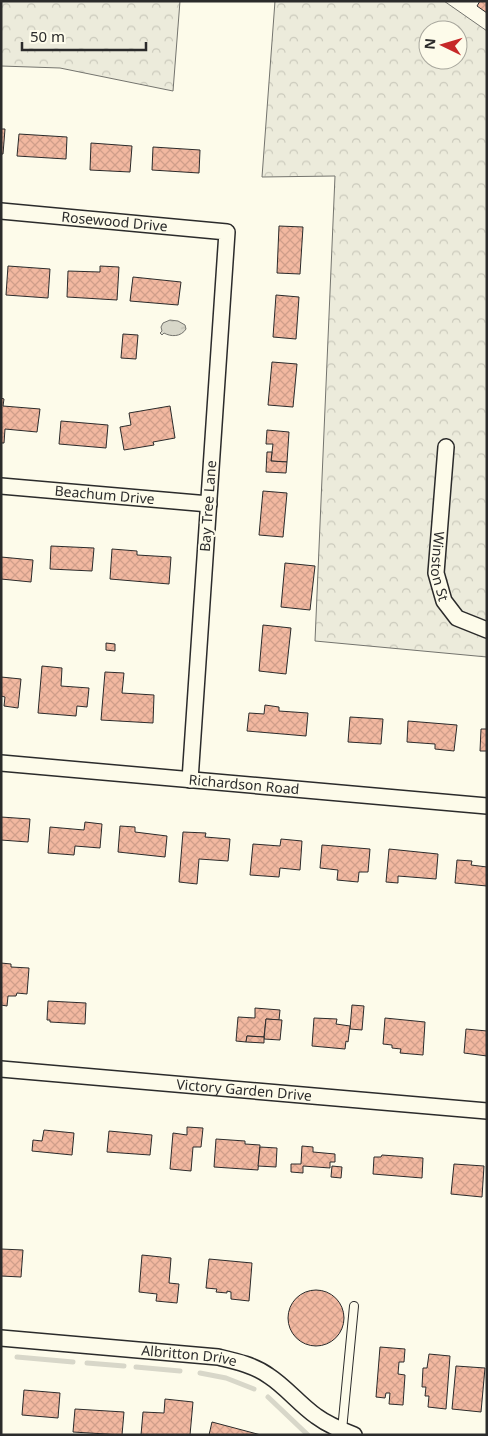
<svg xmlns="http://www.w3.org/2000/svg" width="488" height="1436" viewBox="0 0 488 1436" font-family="'Noto Sans',sans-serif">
  <defs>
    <pattern id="forest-crowns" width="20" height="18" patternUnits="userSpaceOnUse" patternTransform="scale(1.25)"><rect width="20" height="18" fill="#ecebdb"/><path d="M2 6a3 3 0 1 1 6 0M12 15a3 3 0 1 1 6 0" fill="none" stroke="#cbcabc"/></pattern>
    <pattern id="water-ripples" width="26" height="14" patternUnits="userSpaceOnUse" patternTransform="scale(1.25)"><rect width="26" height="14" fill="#d8d7c9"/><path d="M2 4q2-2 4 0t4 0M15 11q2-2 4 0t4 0" fill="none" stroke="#bab9ad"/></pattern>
    <pattern id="building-cross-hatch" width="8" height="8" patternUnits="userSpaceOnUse" patternTransform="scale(1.25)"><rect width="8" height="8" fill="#f2b8a0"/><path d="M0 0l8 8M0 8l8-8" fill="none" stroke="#d09e8a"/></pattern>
  </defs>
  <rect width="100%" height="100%" fill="#fdfbea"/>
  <g fill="url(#forest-crowns)" stroke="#74746e" fill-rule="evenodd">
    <polygon points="1,1 180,1 173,91 60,68 1,66"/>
    <path d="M 275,1 L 444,1 L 487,31 L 487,657 L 315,641 L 335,176 L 262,177 ZM 428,30 L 458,30 L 458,60 L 428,60 Z"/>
  </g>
  <path fill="url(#water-ripples)" stroke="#74746e" d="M 170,320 L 178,321 L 185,325 L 186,329 C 181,337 171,337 164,333 L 162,335 L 160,333 L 162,331 L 161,327 L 163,323 Z"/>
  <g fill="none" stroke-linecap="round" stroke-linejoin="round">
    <g stroke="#d8d7c9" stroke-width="5">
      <polyline points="17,1357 73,1362"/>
      <polyline points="87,1363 124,1366"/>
      <polyline points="136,1367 180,1371"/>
      <polyline points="200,1373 226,1378 254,1389"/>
      <polyline points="268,1397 308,1435"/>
    </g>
  </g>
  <g fill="url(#building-cross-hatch)" stroke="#2b2b2b">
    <polygon points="480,1 487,1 487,13 477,6"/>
    <polygon points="1,129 5,129 3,154 1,154"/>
    <polygon points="19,134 67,137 66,159 17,156"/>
    <polygon points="91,143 132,146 130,172 90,170"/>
    <polygon points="153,147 200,150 199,173 152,170"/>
    <polygon points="279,226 303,227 300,274 277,273"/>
    <polygon points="8,266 50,269 48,298 6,295"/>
    <polygon points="100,266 119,267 117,300 67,297 68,271 100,272"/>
    <polygon points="133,277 181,282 178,305 130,301"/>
    <polygon points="276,295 299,297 296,339 273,337"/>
    <polygon points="123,334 138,335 136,359 121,358"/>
    <polygon points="272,362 297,364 293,407 268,405"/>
    <polygon points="1,398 4,399 3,406 40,409 37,432 5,429 4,443 1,443"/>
    <polygon points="170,406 175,438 153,442 154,445 124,450 120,427 131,425 129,413"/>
    <polygon points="61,421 108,425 106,448 59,444"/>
    <polygon points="267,430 289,432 287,462 271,461 273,444 266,444"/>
    <polygon points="267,452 272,452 271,461 287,462 286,473 266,472"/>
    <polygon points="263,491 287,493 283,537 259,535"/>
    <polygon points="51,546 94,548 92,571 50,569"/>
    <polygon points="112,549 137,551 137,555 171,557 169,584 110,579"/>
    <polygon points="1,557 33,560 31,582 1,579"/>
    <polygon points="285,563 315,566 310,610 281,607"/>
    <polygon points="263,625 291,628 286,674 259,671"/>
    <polygon points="106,643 115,644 115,651 106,650"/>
    <polygon points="42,666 62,668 61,686 89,688 87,707 77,706 76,716 38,713"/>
    <polygon points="105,672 124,673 122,693 154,695 153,723 101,720"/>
    <polygon points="1,677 21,679 18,708 4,706 5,697 1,696"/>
    <polygon points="265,705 279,707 279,711 308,713 306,736 247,731 249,713 264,714"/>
    <polygon points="350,717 383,719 381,744 348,742"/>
    <polygon points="408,721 457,725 454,751 435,749 435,744 407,742"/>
    <polygon points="481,729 487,729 487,751 480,751"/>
    <polygon points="1,817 30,819 28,842 1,840"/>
    <polygon points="85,822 102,824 100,848 75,846 74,855 48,853 50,827 84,830"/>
    <polygon points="120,826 135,827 135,832 167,836 165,857 118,852"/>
    <polygon points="183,832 206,833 205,837 230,839 228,861 199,859 197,884 179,882"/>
    <polygon points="281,839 302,841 300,870 280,868 279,877 250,875 253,844 280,846"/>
    <polygon points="322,845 370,849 368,872 359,872 358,882 337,880 338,870 320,868"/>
    <polygon points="389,849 438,854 436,879 398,876 398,883 386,882"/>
    <polygon points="457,860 472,861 471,865 487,867 487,886 455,883"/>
    <polygon points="1,963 11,964 11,967 29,968 27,994 17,993 16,996 8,996 7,1006 1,1005"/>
    <polygon points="48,1001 86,1003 85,1024 50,1022 50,1020 47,1020"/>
    <polygon points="352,1005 364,1006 362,1030 350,1029"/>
    <polygon points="255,1008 280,1010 279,1020 266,1019 264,1037 247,1036 246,1042 236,1041 238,1017 255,1018"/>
    <polygon points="314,1018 337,1019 336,1024 350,1026 348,1042 346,1041 345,1049 312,1046"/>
    <polygon points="385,1018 425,1022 423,1055 400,1053 401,1049 392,1048 392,1045 383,1044"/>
    <polygon points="266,1019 282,1020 280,1040 264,1039"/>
    <polygon points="466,1029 487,1031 487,1056 464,1053"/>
    <polygon points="247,1036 264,1037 264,1043 246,1042"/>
    <polygon points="187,1127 203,1128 201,1147 193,1147 191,1171 170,1169 173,1133 187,1135"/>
    <polygon points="44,1130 74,1133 72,1155 32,1151 33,1140 42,1141"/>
    <polygon points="109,1131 152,1135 150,1155 107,1152"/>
    <polygon points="216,1139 245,1141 245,1144 260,1145 258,1170 214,1167"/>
    <polygon points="302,1146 313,1147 313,1152 335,1154 335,1162 330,1162 330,1168 303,1166 303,1173 291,1172 291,1164 301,1164"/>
    <polygon points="260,1147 277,1148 276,1167 258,1166"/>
    <polygon points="382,1155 423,1158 422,1178 373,1174 374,1157 381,1157"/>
    <polygon points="454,1164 484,1166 482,1197 451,1194"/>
    <polygon points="332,1166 342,1167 341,1178 331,1177"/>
    <polygon points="1,1249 23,1250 21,1277 1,1276"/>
    <polygon points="142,1255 171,1258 169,1283 179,1284 177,1303 156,1301 157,1294 139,1292"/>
    <polygon points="209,1259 252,1263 249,1301 231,1299 231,1292 227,1291 227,1293 216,1292 217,1289 206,1288"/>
    <circle cx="316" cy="1318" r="28"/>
    <polygon points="380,1347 405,1349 404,1362 399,1362 398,1374 405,1375 403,1405 389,1404 390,1393 386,1393 385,1398 376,1397"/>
    <polygon points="429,1354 450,1356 446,1409 428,1407 429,1396 425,1396 426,1387 422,1387 423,1368 427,1368"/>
    <polygon points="456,1366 485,1368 481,1412 452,1409"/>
    <polygon points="24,1390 60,1393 58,1418 22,1415"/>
    <polygon points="165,1399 193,1402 190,1435 141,1435 143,1412 164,1413"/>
    <polygon points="75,1409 124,1412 122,1435 73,1432"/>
    <polygon points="212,1422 261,1435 209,1435"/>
  </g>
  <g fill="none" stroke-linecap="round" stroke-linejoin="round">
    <g stroke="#2b2b2b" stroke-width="10">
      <polyline id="lane" points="342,1430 354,1306"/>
    </g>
    <g stroke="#2b2b2b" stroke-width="18">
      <g id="street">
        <path id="s1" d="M 1,211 L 227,232 L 190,780"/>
        <path id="s2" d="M 446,447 L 436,573 L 444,601 L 457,618 L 487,630"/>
        <path id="s3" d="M 1,486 L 209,504"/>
        <path id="s4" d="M 1,763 L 487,806"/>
        <path id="s5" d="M 1,1069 L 487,1111"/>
        <path id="s6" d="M 1,1338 L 218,1357 C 235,1361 254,1365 269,1376 C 286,1387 299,1404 316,1416 C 328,1425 341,1430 354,1435"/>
      </g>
    </g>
    <use href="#lane" stroke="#fdfbea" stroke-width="8"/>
    <use href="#street" stroke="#fdfbea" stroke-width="15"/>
  </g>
  <g text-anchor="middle" stroke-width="4" stroke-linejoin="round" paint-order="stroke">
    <g font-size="14" fill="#2b2b2b" stroke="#fdfbea">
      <text dy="5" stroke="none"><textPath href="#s1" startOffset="114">Rosewood Drive</textPath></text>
      <text dy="5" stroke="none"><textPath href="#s3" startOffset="104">Beachum Drive</textPath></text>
      <text transform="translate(208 506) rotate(-86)" y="5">Bay Tree Lane</text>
      <text dy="5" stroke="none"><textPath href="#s2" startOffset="120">Winston St</textPath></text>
      <text dy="5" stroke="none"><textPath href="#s4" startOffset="244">Richardson Road</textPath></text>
      <text dy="5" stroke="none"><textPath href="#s5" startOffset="244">Victory Garden Drive</textPath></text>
      <text dy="5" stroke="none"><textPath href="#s6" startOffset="189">Albritton Drive</textPath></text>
    </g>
  </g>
  <rect width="488" height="1436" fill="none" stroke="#2b2b2b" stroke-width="5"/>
  <g transform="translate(443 45) rotate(275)"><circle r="24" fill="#fdfbea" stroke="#a9a89e"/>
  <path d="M0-4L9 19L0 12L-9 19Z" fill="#c62828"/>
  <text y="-8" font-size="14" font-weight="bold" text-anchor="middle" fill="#2b2b2b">N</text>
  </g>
  <path d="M22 42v8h124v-8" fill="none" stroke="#2b2b2b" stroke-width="2.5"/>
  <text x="30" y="42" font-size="15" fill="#2b2b2b" stroke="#fdfbea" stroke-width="4" paint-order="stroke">50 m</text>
</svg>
